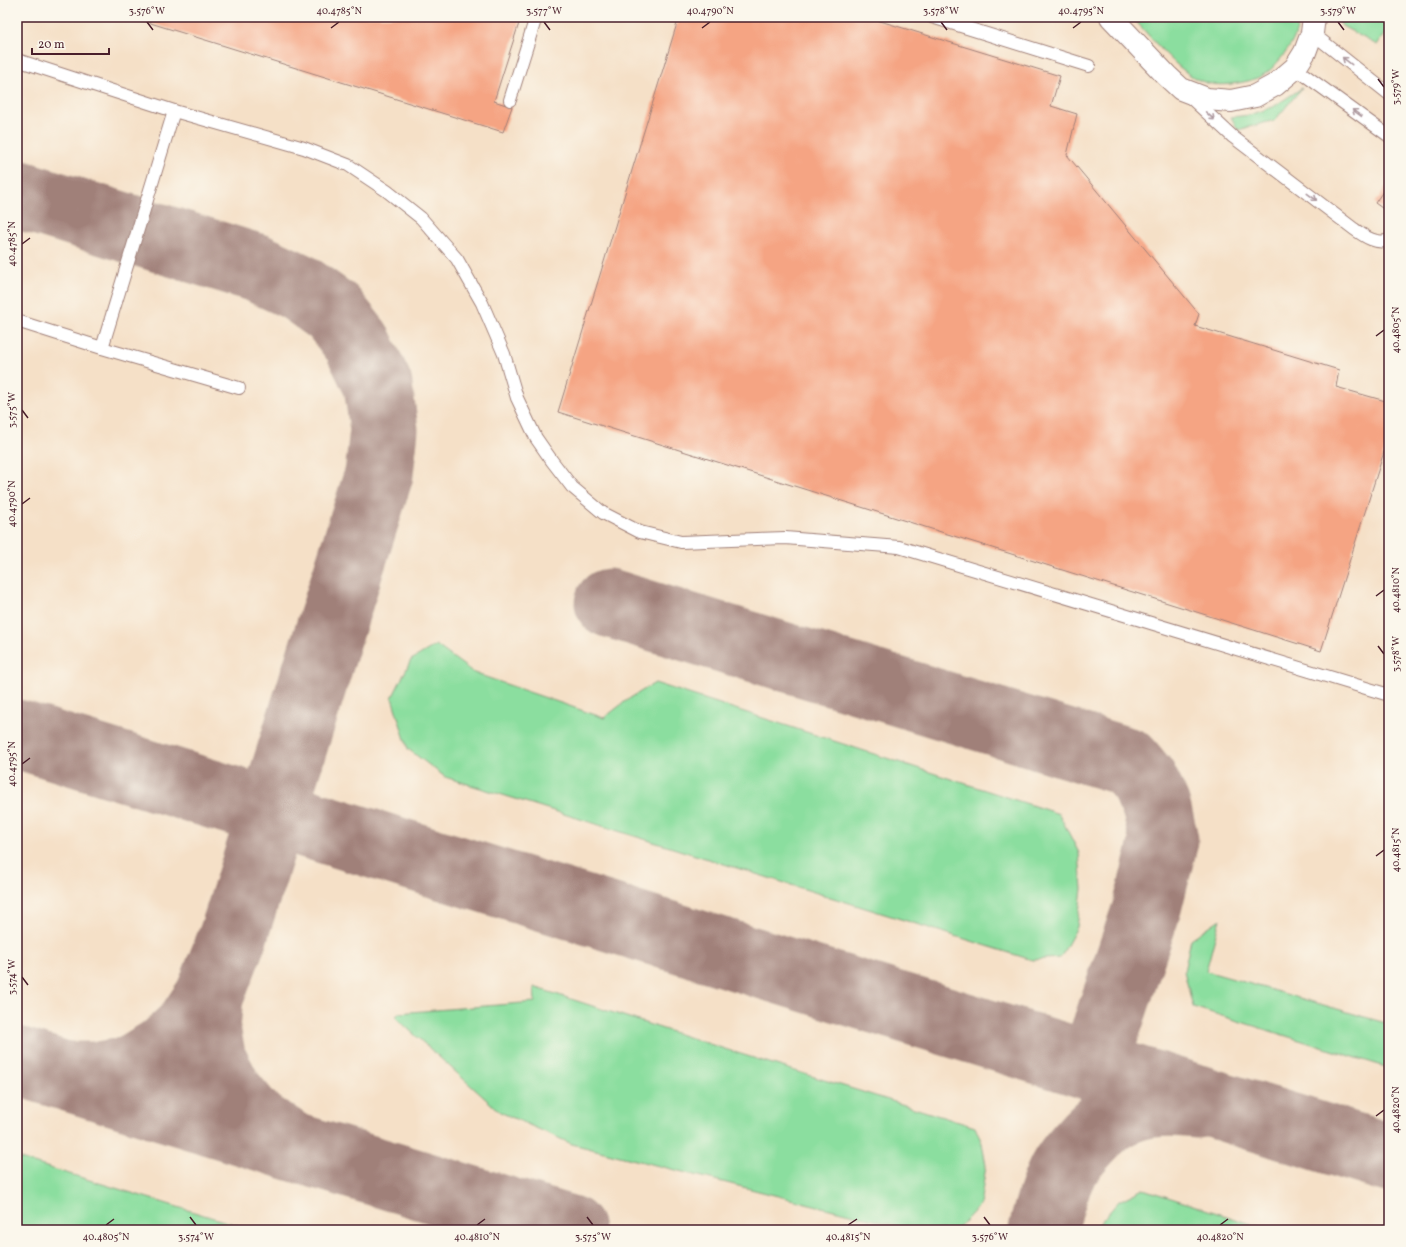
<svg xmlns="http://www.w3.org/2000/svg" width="1406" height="1247" viewBox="0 0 1406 1247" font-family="Vollkorn,serif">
  <rect width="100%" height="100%" fill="#fbf7ec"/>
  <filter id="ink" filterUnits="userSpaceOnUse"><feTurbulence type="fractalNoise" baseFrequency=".025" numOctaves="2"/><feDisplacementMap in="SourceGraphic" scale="8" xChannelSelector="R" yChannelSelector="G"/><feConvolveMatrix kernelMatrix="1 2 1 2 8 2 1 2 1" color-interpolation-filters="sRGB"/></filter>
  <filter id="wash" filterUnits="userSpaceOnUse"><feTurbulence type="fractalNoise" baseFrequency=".012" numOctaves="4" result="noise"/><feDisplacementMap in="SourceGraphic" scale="16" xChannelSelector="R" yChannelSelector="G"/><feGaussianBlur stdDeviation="0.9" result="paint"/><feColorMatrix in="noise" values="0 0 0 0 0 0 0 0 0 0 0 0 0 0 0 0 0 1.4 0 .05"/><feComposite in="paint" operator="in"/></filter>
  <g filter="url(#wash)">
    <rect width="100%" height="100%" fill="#f5e0c7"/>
    <g fill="#8bde9f" stroke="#6a7e65">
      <path d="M 1132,17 L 1298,17 C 1299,36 1288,51 1275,65 C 1266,76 1252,81 1238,83 C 1226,85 1213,86 1201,81 C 1177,71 1151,37 1132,17 Z"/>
      <polygon points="1336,17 1389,17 1389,27 1377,45 1342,26"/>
      <polygon points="1302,88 1275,120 1238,130 1231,117 1250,115 1273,107"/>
      <polygon points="436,645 474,673 604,718 627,700 655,683 1059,814 1079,853 1082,889 1077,927 1060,958 1032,960 445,777 408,749 392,698 411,660"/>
      <polygon points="1220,919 1206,971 1389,1024 1389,1068 1193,1007 1184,971 1191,939"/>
      <polygon points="534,987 731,1051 975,1127 982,1143 986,1166 980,1205 966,1220 954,1230 913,1230 572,1144 500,1112 396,1018 398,1013 535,1002"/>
      <polygon points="17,1158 253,1230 17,1230"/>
      <polygon points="1143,1189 1270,1230 1097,1230 1098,1225 1119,1201"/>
    </g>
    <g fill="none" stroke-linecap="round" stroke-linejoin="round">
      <g stroke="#a08079" stroke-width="69">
        <polyline points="17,194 257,268 298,287 333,312 357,342 378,385 384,430 379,474 233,936 209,997 189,1027 166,1049 129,1071 99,1076 67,1076"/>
        <polyline points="609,603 1128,762 1143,780 1156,806 1164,840 1147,908 1093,1067"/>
        <polyline points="17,734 1389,1158"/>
        <polyline points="209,997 206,1028 212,1060 229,1092 254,1122 284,1141"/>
        <polyline points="17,1061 294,1147 570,1230"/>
        <path d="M 1043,1230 C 1048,1210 1053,1190 1062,1172 C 1067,1162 1075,1153 1082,1145 C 1116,1105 1147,1098 1197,1104"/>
      </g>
    </g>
    <g id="blocks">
      <g fill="#f5a483">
        <polygon points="131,17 521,17 494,101 512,107 503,132"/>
        <polygon points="679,17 867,17 1060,76 1051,106 1077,114 1067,155 1199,314 1195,326 1339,370 1336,387 1389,402 1389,436 1321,651 558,412"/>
        <polygon points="1388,184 1389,185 1389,213 1375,203"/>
      </g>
    </g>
  </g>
  <g filter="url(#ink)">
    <use href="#blocks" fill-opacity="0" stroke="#a08079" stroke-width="1"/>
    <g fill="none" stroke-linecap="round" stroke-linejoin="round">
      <g stroke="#a08079" stroke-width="14">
        <g id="service">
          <polyline points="932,17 1089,66"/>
          <polyline points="1312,33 1389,94"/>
          <polyline points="17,60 174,111 304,148 348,165 387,191 421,218 457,259 482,303 504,354 517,398 536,438 552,461 572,487 603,513 640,532 681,542 785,538 899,547 1389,695"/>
          <polyline points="1295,68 1389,136"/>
          <path d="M 1191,98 L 1233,137 L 1354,229 C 1364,236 1376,245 1389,240"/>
          <polyline points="510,100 536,17"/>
          <polyline points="17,321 102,348 174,111"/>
          <polyline points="102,348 239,388"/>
        </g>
      </g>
      <g stroke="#a08079" stroke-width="24">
        <polyline id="tertiary" points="1111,17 1167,76 1181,89 1207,99 1231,101 1255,96 1275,85 1295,68 1305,52 1312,33 1314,17"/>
      </g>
      <use href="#service" stroke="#fff" stroke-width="12"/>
      <use href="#tertiary" stroke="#fff" stroke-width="22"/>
    </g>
    <defs><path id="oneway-shaft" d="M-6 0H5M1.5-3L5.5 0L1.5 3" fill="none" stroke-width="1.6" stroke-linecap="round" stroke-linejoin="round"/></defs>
    <g stroke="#ae9aa0">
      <use href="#oneway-shaft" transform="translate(1347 61) rotate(-142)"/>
      <use href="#oneway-shaft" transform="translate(1357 113) rotate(-144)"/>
      <use href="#oneway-shaft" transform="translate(1210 116) rotate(43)"/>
      <use href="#oneway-shaft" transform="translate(1312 197) rotate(37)"/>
    </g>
  </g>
  <path fill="none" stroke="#4a1f2b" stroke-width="1.5" d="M 147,22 L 153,30M 544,22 L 550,30M 941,22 L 947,30M 1338,22 L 1344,30M 331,28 L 339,22M 702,28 L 710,22M 1073,28 L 1081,22M 1378,79 L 1384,87M 22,244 L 30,238M 1376,336 L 1384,330M 22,410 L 28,418M 22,504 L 30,498M 1376,596 L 1384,590M 1378,646 L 1384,654M 22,764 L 30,758M 1376,856 L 1384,850M 22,977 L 28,985M 1376,1116 L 1384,1110M 190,1217 L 196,1225M 587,1217 L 593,1225M 984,1217 L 990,1225M 106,1225 L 114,1219M 477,1225 L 485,1219M 848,1225 L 857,1219M 1220,1225 L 1228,1219"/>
  <rect width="1406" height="1247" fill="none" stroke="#fbf7ec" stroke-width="44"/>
  <path d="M32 48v6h77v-6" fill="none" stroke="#4a1f2b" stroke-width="2"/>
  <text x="38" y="48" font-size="12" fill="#4a1f2b" stroke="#fbf7ec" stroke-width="3" paint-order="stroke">20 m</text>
  <rect x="22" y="22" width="1362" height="1203" fill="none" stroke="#4a1f2b" stroke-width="1.5"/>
  <g font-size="10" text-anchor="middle" fill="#4a1f2b">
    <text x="147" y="14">3.576°W</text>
    <text x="339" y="14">40.4785°N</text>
    <text x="544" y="14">3.577°W</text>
    <text x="710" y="14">40.4790°N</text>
    <text x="941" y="14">3.578°W</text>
    <text x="1081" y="14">40.4795°N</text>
    <text x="1338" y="14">3.579°W</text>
    <text transform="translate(1395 87) rotate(-90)" y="4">3.579°W</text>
    <text transform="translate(11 244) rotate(-90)" y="4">40.4785°N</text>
    <text transform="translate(1395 330) rotate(-90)" y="4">40.4805°N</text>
    <text transform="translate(11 410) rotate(-90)" y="4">3.575°W</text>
    <text transform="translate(11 504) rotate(-90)" y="4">40.4790°N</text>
    <text transform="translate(1395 590) rotate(-90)" y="4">40.4810°N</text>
    <text transform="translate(1395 654) rotate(-90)" y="4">3.578°W</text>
    <text transform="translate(11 764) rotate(-90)" y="4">40.4795°N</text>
    <text transform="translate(1395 850) rotate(-90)" y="4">40.4815°N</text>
    <text transform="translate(11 977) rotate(-90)" y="4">3.574°W</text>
    <text transform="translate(1395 1110) rotate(-90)" y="4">40.4820°N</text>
    <text x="106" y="1240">40.4805°N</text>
    <text x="196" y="1240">3.574°W</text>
    <text x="477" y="1240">40.4810°N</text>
    <text x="593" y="1240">3.575°W</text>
    <text x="848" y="1240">40.4815°N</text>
    <text x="990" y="1240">3.576°W</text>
    <text x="1220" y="1240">40.4820°N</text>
  </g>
</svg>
